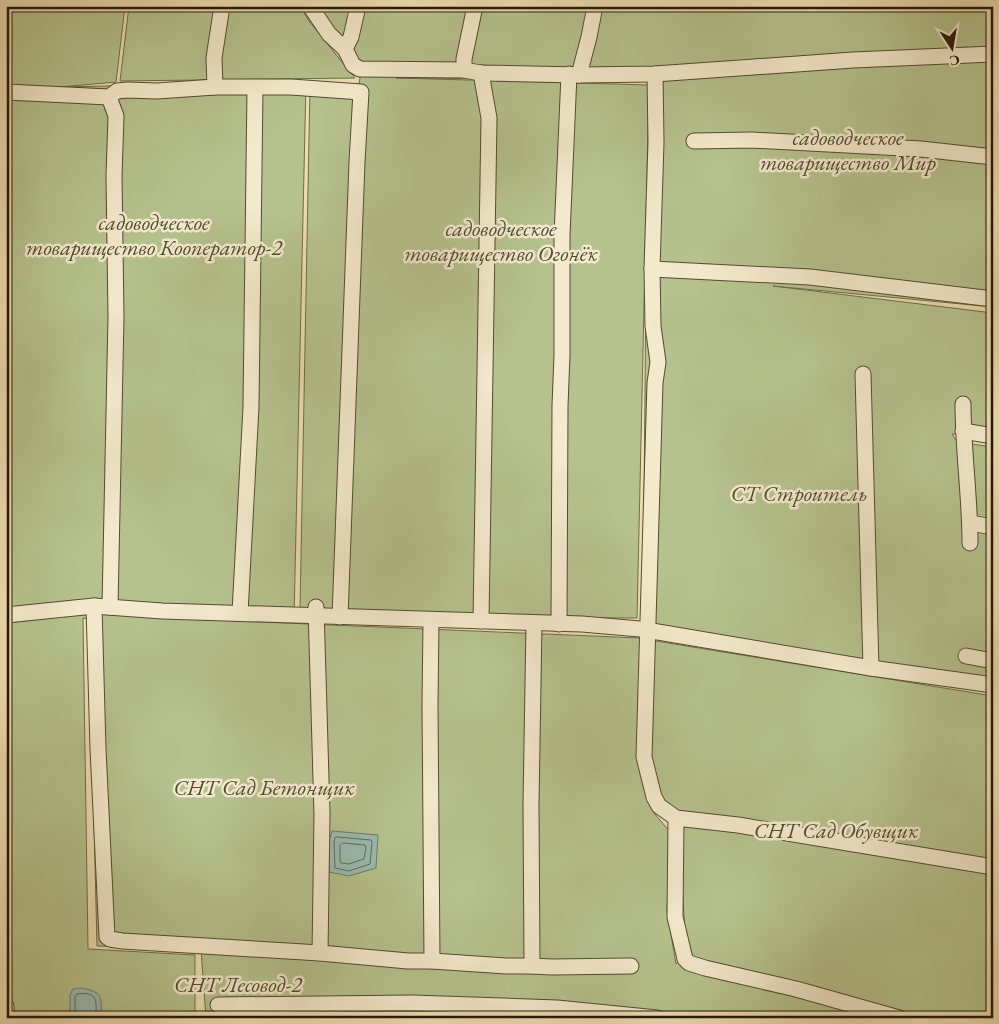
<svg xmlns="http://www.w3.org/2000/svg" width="999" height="1024" viewBox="0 0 999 1024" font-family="'EB Garamond',serif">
  <rect width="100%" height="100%" fill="#edddb0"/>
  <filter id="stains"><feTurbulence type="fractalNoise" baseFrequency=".004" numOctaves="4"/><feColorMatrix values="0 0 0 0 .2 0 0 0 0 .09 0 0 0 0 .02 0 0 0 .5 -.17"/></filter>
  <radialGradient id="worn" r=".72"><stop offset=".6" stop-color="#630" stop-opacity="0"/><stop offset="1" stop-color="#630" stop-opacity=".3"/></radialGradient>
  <g fill="#b5c28d" stroke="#6c6d4b">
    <polygon points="6,6 125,6 116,82 60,87 306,82 294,619 189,619 640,638 637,742 647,799 654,813 670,832 667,911 676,964 686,950 678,813 658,797 648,763 650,640 993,696 993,1018 206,1018 201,949 97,946 89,619 83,618 88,949 195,955 195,1018 6,1018 6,623 42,619 6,618"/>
    <polygon points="129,6 300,6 309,21 355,78 120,81"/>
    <polygon points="308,6 993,6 993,307 773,286 993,313 993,435 952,434 957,442 993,447 993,681 643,627 646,271 661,81 575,79 396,78 649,85 637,618 349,617 300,610 310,85 359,84 360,78 316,25"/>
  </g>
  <g fill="#9abbb1" stroke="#6a7a6e">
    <polygon points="332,831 378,835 376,868 349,876 329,872 329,841"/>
    <path d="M 82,988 C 104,993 101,996 101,1018 L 70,1018 L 70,995 L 73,989 Z"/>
  </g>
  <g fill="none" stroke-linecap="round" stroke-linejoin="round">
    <g stroke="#5e6a5d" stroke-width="1">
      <polygon points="337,837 371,840 372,842 370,864 349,871 335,868 334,842 335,838"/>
      <polygon points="343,843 365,845 366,848 364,859 349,864 341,863 340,861 340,846"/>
      <path d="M 75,1018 L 75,997 L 77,994 C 99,991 96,1002 96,1018"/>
    </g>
    <g stroke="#564933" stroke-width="17">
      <g id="minor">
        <polyline points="310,6 329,34 345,49 353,65 360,69 464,70 481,73 579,75 655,74 853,60 993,54"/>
        <polyline points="345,49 351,37 358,6"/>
        <polyline points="464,70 464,59 475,6"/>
        <polyline points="655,74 656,142 652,269 653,326 658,362 655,383 644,757 654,797 659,806 676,818 738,825 993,867"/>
        <polyline points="579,75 589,37 595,6"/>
        <polyline points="215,87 214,58 222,6"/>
        <polyline points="6,92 109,97 117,91 128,90 157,91 215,87 291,87 361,92 357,162 340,617"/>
        <polyline points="109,97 116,116 114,176 116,317 110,607"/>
        <polyline points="694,141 752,140 921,149 993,157"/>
        <polyline points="652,269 810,277 993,299"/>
        <polyline points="863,374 871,668"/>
        <path d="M 963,404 C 963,451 970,497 970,543"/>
        <polyline points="963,431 993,436"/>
        <polyline points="970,523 993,527"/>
        <polyline points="94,606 98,749 107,937 110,939 122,941 320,953 408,961 432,961 506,966 532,966 552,967 631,966"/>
        <polyline points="316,607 322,814 320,953"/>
        <polyline points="240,613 251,407 255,88"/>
        <polyline points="6,615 94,606 162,611 582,624 640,629 871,668 993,685"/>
        <polyline points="431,620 430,704 432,961"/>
        <polyline points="481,621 489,118 481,73"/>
        <polyline points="559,624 560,406 562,355 562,235 569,74"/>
        <polyline points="966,656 993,661"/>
        <polyline points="676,818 675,917 685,959 689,963 705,968 796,989 899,1018"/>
        <polyline points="532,966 531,805 534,623"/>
        <polyline points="218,1005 412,1003 557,1008 657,1018"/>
        <polyline points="6,1006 6,1018"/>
      </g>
    </g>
    <use href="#minor" stroke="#f3e9cc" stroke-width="15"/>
  </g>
  <g text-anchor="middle" stroke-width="5" stroke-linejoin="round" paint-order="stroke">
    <g font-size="22" font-style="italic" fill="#4f4b31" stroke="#f3e9cc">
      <text x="848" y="145">садоводческое<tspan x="848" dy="25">товарищество Мир</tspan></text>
      <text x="154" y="230">садоводческое<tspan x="154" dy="25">товарищество Кооператор-2</tspan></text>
      <text x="501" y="236">садоводческое<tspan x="501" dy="25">товарищество Огонёк</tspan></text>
      <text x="799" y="501">СТ Строитель</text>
      <text x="264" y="795">СНТ Сад Бетонщик</text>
      <text x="836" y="838">СНТ Сад Обувщик</text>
      <text x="238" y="992">СНТ Лесовод-2</text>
    </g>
  </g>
  <rect width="999" height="1024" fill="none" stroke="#edddb0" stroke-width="25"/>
  <rect x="8" y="8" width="984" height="1009" fill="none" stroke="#231809" stroke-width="2.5"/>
  <rect x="12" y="12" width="974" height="999" fill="none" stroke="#231809"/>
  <g transform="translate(952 48) rotate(168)" stroke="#f3e9cc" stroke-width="4" paint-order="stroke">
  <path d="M0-4L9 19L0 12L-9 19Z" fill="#231809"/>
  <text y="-8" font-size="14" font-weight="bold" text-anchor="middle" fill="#231809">С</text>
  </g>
  <rect width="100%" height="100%" filter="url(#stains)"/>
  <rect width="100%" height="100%" fill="url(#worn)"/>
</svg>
